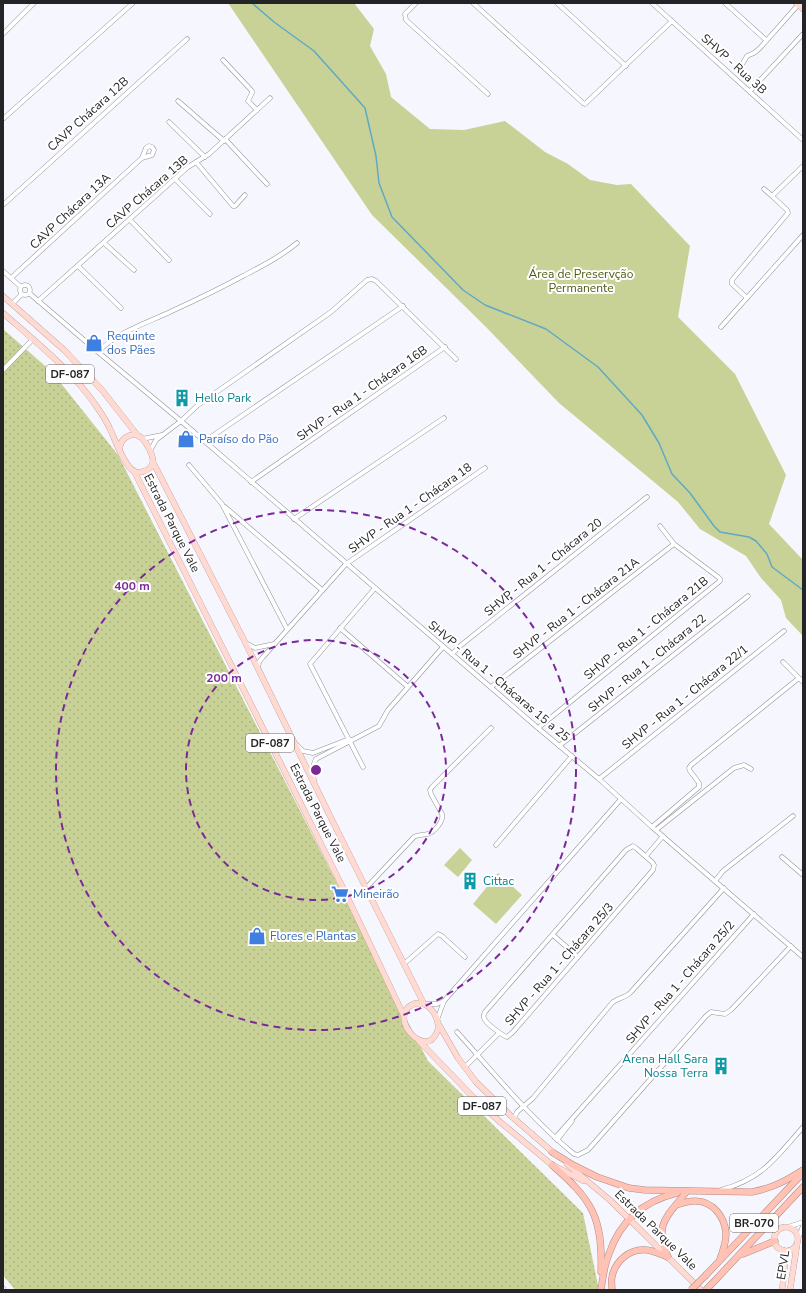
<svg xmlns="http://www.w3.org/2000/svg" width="806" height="1293" viewBox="0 0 806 1293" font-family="'Nunito Sans',sans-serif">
  <defs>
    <pattern id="grass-dots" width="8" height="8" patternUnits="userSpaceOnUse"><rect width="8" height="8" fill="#c8d296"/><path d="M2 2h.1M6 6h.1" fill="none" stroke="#acb481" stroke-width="1.8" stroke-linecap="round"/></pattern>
  </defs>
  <rect width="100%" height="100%" fill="#f6f6fe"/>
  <polygon fill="url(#grass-dots)" points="3,329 52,372 118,455 428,1061 583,1213 599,1290 15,1290 3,1275"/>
  <g fill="#c8d296">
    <polygon points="228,3 354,3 374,29 370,46 386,74 391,97 430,129 464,130 505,121 545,152 568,164 590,180 617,185 631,184 690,246 678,317 735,374 786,475 769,524 803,560 803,636 786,618 781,600 761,578 746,556 700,529 678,502 559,403 486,327 372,215"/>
    <polygon points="460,848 472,860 458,877 444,865"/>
    <polygon points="498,873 522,895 496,924 473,904"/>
  </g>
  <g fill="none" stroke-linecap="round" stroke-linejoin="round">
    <polyline stroke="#60a8c6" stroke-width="1.5" points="252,3 274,22 314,51 365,108 376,156 379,183 392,217 463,290 485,305 546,329 598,367 642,415 659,443 672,474 690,493 714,526 720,532 749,537 756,541 767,554 772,567 803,590"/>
    <g stroke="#919299" stroke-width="5">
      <g id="minor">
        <polyline points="416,3 405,14 406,20 488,94"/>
        <polyline points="473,3 583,103 585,104 672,21"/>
        <polyline points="557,3 626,66"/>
        <polyline points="652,3 803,140"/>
        <polyline points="725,3 766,40"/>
        <polyline points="3,34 34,3"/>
        <polyline points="223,60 252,91 252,93 248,101 257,110"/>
        <polyline points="741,66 747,56 754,53 760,48 798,5"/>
        <polyline points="750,91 803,34"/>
        <polyline points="178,101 224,141"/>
        <polyline points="3,119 133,3"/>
        <polyline points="169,122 205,157"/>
        <polyline points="225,139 267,184"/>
        <polyline points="196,162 233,206 235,206 245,195"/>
        <polyline points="175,179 210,214"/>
        <polyline points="764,189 772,196"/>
        <polyline points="3,205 187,39"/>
        <polyline points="130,220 169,260"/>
        <polyline points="104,243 134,270"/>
        <polyline points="78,266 121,308"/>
        <polyline points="3,271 21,287"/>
        <polyline points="11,278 142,158 146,148 149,146 152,147 154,150 152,155 142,158"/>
        <circle cx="25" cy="290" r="5"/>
        <polyline points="29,293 98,352 181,421 198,405 331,312 367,280 372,279 376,281 456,359"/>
        <polyline points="747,298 732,284 732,280 788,213 787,210 772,196 803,166"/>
        <polyline points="38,301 188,167 209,154 270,98"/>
        <polyline points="12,304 22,294"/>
        <polyline points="721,327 803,235"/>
        <path d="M 98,352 C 117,332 147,323 172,311 C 196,300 219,289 243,276 C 262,266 280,257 297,243"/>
        <polyline points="3,370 33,339"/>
        <polyline points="142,439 162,435"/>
        <polyline points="205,441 403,306"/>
        <polyline points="150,451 156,440 181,421 538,728 599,779 652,827 803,957"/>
        <polyline points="189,465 222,504 287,629"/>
        <polyline points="251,482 445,347"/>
        <polyline points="225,507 322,590"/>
        <polyline points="294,519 444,418"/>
        <polyline points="340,628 408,687"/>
        <polyline points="246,643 255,648 274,644"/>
        <polyline points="452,654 460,646 647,497"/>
        <polyline points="783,662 803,682"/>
        <polyline points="258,668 259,662 263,657 346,564 485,468"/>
        <polyline points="491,687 674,544"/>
        <polyline points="538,728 720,581 720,579 718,577 674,544 660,526"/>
        <polyline points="296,744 303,751 313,753 349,739"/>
        <polyline points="559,746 748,596"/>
        <polyline points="363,767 310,664 375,588"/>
        <polyline points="599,779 784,631"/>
        <path d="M 314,780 C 312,772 312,767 316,759 L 379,726 L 388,710 L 443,647"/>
        <polyline points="652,827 699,787 699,783 690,771 689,768 691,765 799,678"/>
        <polyline points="656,830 734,768 744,765 751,769"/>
        <polyline points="496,845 572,756"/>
        <path d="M 633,846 L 636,848 L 652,862 L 654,865 L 653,870 L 513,1032 L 507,1037 C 502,1035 485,1023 484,1018 C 483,1015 484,1014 485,1012 L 626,850 Z"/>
        <polyline points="646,856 663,836"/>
        <polyline points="782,857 803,875"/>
        <polyline points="715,881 723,871 793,816"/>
        <path d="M 366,888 L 414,837 C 419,834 422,836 427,834 C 434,833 444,821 442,814 L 431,794 L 430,790 L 432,787 L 491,728"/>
        <polyline points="553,935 578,957"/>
        <polyline points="404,964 438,934 442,936 465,957"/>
        <polyline points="425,1004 437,1004 444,1001"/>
        <polyline points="437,1020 444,1001 621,799"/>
        <path d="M 457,1032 C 495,1074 530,1118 574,1154 L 578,1155 L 588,1150 L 706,1016 L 711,1012 L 725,1014 L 731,1010 L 791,946"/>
        <polyline points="465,1067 499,1033"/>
        <path d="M 514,1118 L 517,1112 L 533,1098 L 612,1003 C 617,998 626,998 631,992 L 724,888"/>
        <polyline points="555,1138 754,914"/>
        <polyline points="557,1140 572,1121"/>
        <path d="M 721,1190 C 762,1179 776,1158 803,1127"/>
        <polyline points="788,1227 803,1222"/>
        <polyline points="798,1239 803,1226"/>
        <polyline points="3,1288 4,1290"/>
      </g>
    </g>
    <g stroke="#b28b83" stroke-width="6">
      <g id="major">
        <polyline points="796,3 803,9"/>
        <polyline points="3,296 64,350 102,390 138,436"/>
        <path d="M 3,313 C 37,343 74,372 99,410 C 103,416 107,422 110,429 C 115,439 124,466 134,471 C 139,474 149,471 152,465 C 156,458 145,439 139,436 C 130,432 120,439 120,448"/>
        <polyline points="153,462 245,642 333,822 424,1004"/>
        <polyline points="134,471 345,892 404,1016"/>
        <path d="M 417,1003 C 420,1003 423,1003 426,1005 C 434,1010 441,1023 437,1032 C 425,1062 383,1012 417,1003 Z"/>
        <polyline points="439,1025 458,1058 476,1082 510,1115 556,1155"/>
        <polyline points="419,1041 475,1099 499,1121 552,1165 584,1181"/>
        <polyline points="567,1164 611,1201 701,1290"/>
        <circle cx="786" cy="1239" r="12"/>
        <path d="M 782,1290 C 784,1276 786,1264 783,1250"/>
        <polyline points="790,1290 797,1245"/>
      </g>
    </g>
    <g stroke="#b28b83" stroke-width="7">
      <g id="highway">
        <path d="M 552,1152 L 573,1165 L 597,1177 L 629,1188 L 645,1190 L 752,1192 C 772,1188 786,1181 803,1170"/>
        <path d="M 552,1165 C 592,1200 603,1217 601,1272"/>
        <path d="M 676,1205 C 682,1203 688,1201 695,1201 C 713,1201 725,1217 726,1234 C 726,1243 723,1251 720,1259"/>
        <polyline points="743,1254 775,1241"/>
        <path d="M 668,1257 C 653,1223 668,1216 687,1191"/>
        <polyline points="706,1275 802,1174"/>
        <path d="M 601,1290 C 603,1278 604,1265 609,1254 C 620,1221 644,1201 677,1193"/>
        <path d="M 612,1290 C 612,1286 611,1281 612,1277 C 615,1261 630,1248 647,1250 C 654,1251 661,1254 668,1257"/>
        <polyline points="706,1290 803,1187"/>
      </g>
    </g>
    <use href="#minor" stroke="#fff" stroke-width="4"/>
    <use href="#major" stroke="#ffdad2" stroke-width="5.5"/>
    <use href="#highway" stroke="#ffc2b4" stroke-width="6"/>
    <g stroke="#b28b83" stroke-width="7" stroke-linecap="butt">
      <polyline id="highway-bridge" points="691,1290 706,1275"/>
    </g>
    <use href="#highway-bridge" stroke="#ffc2b4" stroke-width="6"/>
  </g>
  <g fill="none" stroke="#7b2999" stroke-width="2" stroke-dasharray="7 5">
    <circle cx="316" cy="770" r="130"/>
    <circle cx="316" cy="770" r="260"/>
  </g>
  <defs>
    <g id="shop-bare" transform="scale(1.38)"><path d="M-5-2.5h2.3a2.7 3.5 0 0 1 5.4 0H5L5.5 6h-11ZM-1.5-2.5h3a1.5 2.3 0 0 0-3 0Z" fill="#3f7fe0" stroke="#fff" stroke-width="2.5" paint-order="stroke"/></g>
    <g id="building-bare" transform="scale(1.38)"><path d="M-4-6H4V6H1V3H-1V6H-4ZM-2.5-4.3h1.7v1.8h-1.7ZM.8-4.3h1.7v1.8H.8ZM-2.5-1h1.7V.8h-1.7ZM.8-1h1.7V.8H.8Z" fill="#0f9aa8" stroke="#fff" stroke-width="2.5" paint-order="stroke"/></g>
    <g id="supermarket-bare" transform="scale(1.38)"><path d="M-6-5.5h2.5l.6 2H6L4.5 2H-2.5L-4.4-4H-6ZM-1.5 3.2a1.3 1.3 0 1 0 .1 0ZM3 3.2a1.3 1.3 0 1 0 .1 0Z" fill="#3f7fe0" stroke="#fff" stroke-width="2.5" paint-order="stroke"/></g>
  </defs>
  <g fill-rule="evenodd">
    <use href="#shop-bare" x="94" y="343"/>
    <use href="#building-bare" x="182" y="398"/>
    <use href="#shop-bare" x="186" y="439"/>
    <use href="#building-bare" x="470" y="881"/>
    <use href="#supermarket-bare" x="340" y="894"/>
    <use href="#shop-bare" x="257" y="936"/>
    <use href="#building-bare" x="721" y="1066"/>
  </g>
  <g text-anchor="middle" stroke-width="4" stroke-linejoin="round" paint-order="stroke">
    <g fill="#fff" stroke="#666668" stroke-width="1">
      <rect x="46" y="365" width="48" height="18" rx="3"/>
      <rect x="246" y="734" width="48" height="18" rx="3"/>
      <rect x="458" y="1097" width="48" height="18" rx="3"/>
      <rect x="730" y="1214" width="48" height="18" rx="3"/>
    </g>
    <g font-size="11" font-weight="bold" fill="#242427">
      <text x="70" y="378">DF-087</text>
      <text x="270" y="747">DF-087</text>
      <text x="482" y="1110">DF-087</text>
      <text x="754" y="1227">BR-070</text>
    </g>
    <g font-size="12" fill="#242427" stroke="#fff">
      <text transform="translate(734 64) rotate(42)" y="4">SHVP - Rua 3B</text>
      <text transform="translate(88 114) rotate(-42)" y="4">CAVP Chácara 12B</text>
      <text transform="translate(147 192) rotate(-41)" y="4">CAVP Chácara 13B</text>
      <text transform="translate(70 211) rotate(-43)" y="4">CAVP Chácara 13A</text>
      <text transform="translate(362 393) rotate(-35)" y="4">SHVP - Rua 1 - Chácara 16B</text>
      <text transform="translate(410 508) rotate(-35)" y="4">SHVP - Rua 1 - Chácara 18</text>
      <text transform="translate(172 523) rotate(63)" y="4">Estrada Parque Vale</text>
      <text transform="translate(543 567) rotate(-39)" y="4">SHVP - Rua 1 - Chácara 20</text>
      <text transform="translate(576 608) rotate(-38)" y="4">SHVP - Rua 1 - Chácara 21A</text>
      <text transform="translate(646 628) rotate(-39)" y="4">SHVP - Rua 1 - Chácara 21B</text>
      <text transform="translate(647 663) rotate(-39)" y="4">SHVP - Rua 1 - Chácara 22</text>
      <text transform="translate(499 681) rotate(40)" y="4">SHVP - Rua 1 - Chácaras 15 a 25</text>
      <text transform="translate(685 697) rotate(-39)" y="4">SHVP - Rua 1 - Chácara 22/1</text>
      <text transform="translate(318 813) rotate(63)" y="4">Estrada Parque Vale</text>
      <text transform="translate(559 964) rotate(-49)" y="4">SHVP - Rua 1 - Chácara 25/3</text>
      <text transform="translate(680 982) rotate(-49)" y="4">SHVP - Rua 1 - Chácara 25/2</text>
      <text transform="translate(656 1230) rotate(44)" y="4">Estrada Parque Vale</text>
      <text transform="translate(783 1265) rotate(-81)" y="4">EPVL</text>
    </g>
    <g font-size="12" fill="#525a14" stroke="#fff">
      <text x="581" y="278">Área de Preservção<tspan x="581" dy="14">Permanente</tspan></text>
    </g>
    <g font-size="12" fill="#366cbe" stroke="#fff" text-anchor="start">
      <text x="107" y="340">Requinte<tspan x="107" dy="14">dos Pães</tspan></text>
      <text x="199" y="443">Paraíso do Pão</text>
      <text x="353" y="898">Mineirão</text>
      <text x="270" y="940">Flores e Plantas</text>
    </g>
    <g font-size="12" fill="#0d838f" stroke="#fff" text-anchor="start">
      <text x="195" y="402">Hello Park</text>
      <text x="483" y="885">Cittac</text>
      <text x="708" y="1063" text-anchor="end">Arena Hall Sara<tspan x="708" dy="14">Nossa Terra</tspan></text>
    </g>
  </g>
  <circle cx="316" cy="770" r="6" fill="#7b2999" stroke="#fff" stroke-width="2"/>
  <g font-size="12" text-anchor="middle" font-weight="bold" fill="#7b2999" stroke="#fff" stroke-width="4" stroke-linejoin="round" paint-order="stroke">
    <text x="132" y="590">400 m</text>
    <text x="224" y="682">200 m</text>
  </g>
  <rect width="806" height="1293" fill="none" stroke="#242427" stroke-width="8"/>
</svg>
